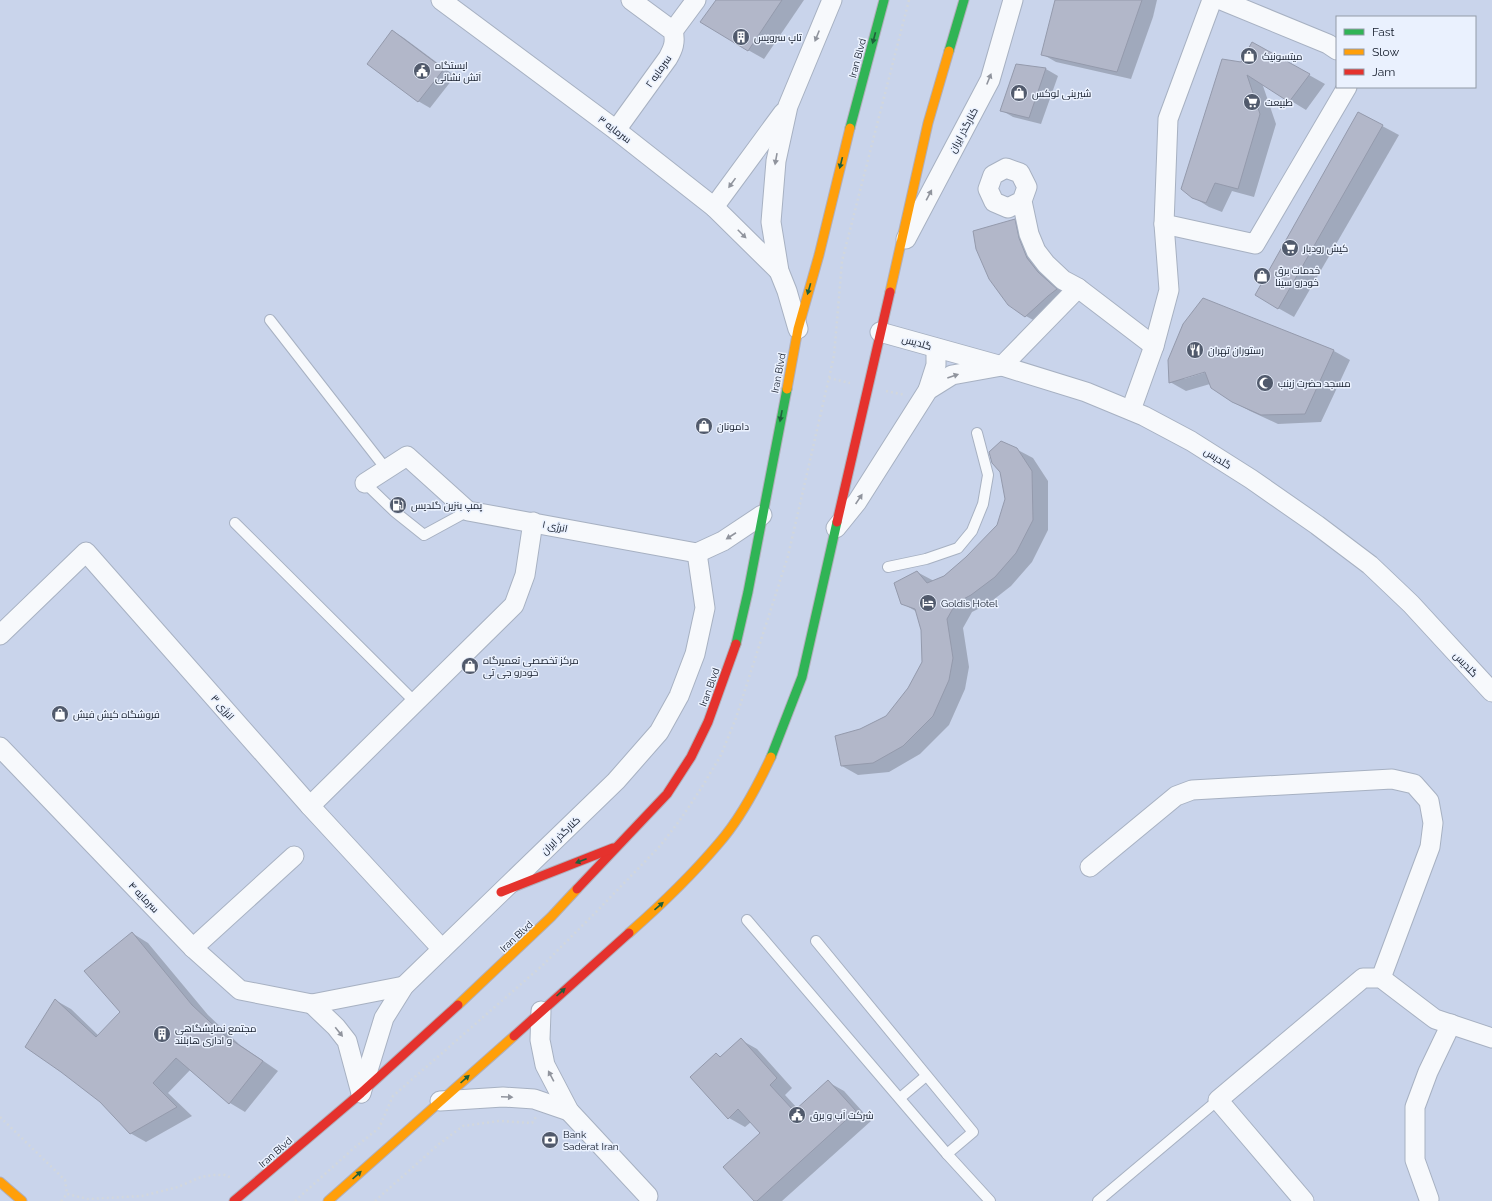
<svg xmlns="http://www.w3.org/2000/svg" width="1492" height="1201" viewBox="0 0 1492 1201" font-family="Raleway,Cairo,sans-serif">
  <rect width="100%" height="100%" fill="#c9d4eb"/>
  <g fill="#0003" fill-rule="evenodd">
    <polygon points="717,0 804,0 764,59 748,50"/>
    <polygon points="1073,0 1157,0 1153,17 1131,79 1056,62 1042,54"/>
    <polygon points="393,31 404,38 455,76 430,108 418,101"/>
    <polygon points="1223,60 1309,75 1325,84 1306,110 1262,83 1276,124 1254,197 1232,191 1222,212 1209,207 1193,197"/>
    <polygon points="1017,66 1046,69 1058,76 1041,124 1013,117 1001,110"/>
    <polygon points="1358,113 1399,135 1294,317 1278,308"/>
    <polygon points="1014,220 1030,229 1072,299 1042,325 1026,316"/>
    <path d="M 1203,299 L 1334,351 L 1350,360 L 1321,422 L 1278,424 L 1250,411 L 1233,402 L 1210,384 L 1186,391 L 1170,382 ZM 1210,369 L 1210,371 L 1184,379 L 1184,377 Z"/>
    <polygon points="1016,449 1033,458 1048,481 1048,530 1032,562 1011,586 988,604 972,612 963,628 969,667 965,689 949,725 920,754 889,772 858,775 842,766 861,729 887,716 909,688 923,662 922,630 917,612 902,603 917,572 934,581 944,576 966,558 998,526 1006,499"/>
    <polygon points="132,933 148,943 208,1015 240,1045 278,1071 245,1112 230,1103 191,1069 168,1093 192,1116 146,1142 130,1133 55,1000 71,1009 99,1036 122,1012"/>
    <polygon points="741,1040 757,1049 792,1088 785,1095 798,1109 828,1082 844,1091 871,1121 782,1201 756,1201 761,1133 751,1122 745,1127 729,1118 717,1054 721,1057"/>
  </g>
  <g fill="#b2b7c9" stroke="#949aac">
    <polygon points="716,0 782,0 748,51 700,22"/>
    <polygon points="1055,0 1142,0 1117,72 1041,55"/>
    <polygon points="392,30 444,69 418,102 367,64"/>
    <polygon points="1252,42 1310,74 1289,102 1247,75 1260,114 1238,189 1215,183 1206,203 1192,198 1181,189 1222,59 1241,62"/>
    <polygon points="1016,64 1046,68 1029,118 1000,111"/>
    <polygon points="1358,112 1383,125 1278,309 1255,295"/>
    <polygon points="1015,219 1019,238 1027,258 1038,272 1057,289 1048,296 1025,317 1008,305 989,279 976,249 973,231"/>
    <polygon points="1203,298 1334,350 1305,414 1261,415 1232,402 1211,388 1205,372 1169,383 1168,360 1183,324"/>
    <polygon points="1001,441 1017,448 1032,471 1033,520 1016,553 995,577 971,595 956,603 947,619 953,658 949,680 933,716 903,746 873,763 841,766 835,736 860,729 886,716 908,688 922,662 921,630 915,609 901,604 894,583 917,571 927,583 944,576 966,557 997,525 1005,499 1000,472 992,463 989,452"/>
    <polygon points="132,932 192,1005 224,1035 263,1061 229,1104 176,1058 153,1083 177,1107 130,1134 100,1102 61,1072 25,1047 55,999 96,1037 120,1012 84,971"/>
    <polygon points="741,1038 777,1078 770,1085 794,1111 828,1080 856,1111 757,1201 754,1201 723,1167 760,1133 738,1109 728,1119 690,1077 716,1053 720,1057"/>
  </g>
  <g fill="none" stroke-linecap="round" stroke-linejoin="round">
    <g stroke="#a7b1c2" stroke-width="12">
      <g id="lane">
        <polyline points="270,320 386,469"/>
        <polyline points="365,483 394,511 424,535 468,511"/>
        <polyline points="235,523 415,702"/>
        <polyline points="888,567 926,559 958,548 972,531 983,504 988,475 977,433"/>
        <polyline points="747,920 947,1154 990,1201"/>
        <polyline points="816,941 973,1132 947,1154"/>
        <polyline points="900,1098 926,1076"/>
        <polyline points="1098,1201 1218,1100"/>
      </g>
    </g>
    <g stroke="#a7b1c2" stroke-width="21">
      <g id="street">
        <polyline points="441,0 616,130 714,207 779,271"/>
        <polyline points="1221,0 1328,44 1337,50"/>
        <polyline points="673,31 696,0"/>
        <path d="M 616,130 L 668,58 C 673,49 676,42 673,31 L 631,0"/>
        <polyline points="1022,201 1008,208 994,202 988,189 993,175 1006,168 1020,173 1027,187 1022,201 1029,234 1036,251 1046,264 1063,280 1078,288 1154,346"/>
        <polyline points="714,207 783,113"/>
        <polyline points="1164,224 1255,244 1347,87"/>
        <polyline points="906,239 990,80 1013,0"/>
        <polyline points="798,329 787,291 779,271 771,222 776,161 788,106 832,0"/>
        <polyline points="880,332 1002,366 1086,392 1144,416 1191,441 1251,479 1317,525 1370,565 1411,604 1492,692"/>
        <polyline points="928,390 936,365 936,348"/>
        <polyline points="1131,410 1154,346 1169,290 1164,224 1168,119 1212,0"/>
        <polyline points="365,483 407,456 468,511 697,553 723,541 762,515"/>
        <polyline points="836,528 857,502 928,390 952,375 1002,366 1078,288"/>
        <polyline points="0,635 86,552 310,806 442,949"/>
        <polyline points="0,747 193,948 240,990 312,1004 404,986"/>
        <polyline points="310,806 514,605 525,575 533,522"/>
        <polyline points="1090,867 1176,796 1192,790 1392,779 1414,784 1429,801 1433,823 1430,847 1381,978"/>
        <polyline points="193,948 294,856"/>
        <polyline points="312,1004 336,1027 347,1041 361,1093"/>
        <polyline points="541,1011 540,1040 545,1065 569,1111 648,1196"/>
        <polyline points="361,1093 384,1018 404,986 616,781 659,732 679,696 695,654 705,608 697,553"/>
        <polyline points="440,1101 503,1097 534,1099 569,1111"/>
        <polyline points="1429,1199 1415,1160 1415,1107 1428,1072 1451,1024"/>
        <polyline points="1304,1201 1218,1100 1363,978 1381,978 1435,1019 1492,1038"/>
      </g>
    </g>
    <g stroke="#b1afba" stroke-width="11">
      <g id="fast">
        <polyline points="949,51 964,0"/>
        <polyline points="850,128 884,0"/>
        <polyline points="736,644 748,592 787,389"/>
        <polyline points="771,757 802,677 837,522"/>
      </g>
    </g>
    <g stroke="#b1afba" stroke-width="11">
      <g id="slow">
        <polyline points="890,292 928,123 949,51"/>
        <polyline points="787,389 798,329 819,255 850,128"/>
        <path d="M 629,933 C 661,905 692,875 719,843 C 741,818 757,787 771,757"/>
        <polyline points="458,1005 551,917 577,889"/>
        <polyline points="0,1182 22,1201"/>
        <polyline points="328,1201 514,1036"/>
      </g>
    </g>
    <g stroke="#b1afba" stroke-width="11">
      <g id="jam">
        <polyline points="837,522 890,292"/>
        <polyline points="577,889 667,794 691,757 708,722 736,644"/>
        <polyline points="501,892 613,848"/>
        <polyline points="514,1036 629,933"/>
        <polyline points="234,1201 361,1093 458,1005"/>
      </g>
    </g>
    <g stroke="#d2d7dd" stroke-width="2.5" stroke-dasharray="2 3" stroke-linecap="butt">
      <polyline points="829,378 850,383"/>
      <polyline points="886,391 905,395"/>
      <polyline points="0,1117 65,1180 67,1194 88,1199 142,1196 178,1187 201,1177 213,1175 225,1175 232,1178"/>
      <polyline points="61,1201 67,1194"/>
      <polyline points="295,1201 354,1148 379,1128 393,1096 544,964 599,909 660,846 680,820 702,787 721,755 736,718 788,556 834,356 842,261 909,0"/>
      <polyline points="375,1201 439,1144 463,1126 499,1121 532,1123 536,1117"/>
    </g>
    <use href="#lane" stroke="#f7f9fc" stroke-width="10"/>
    <use href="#street" stroke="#f7f9fc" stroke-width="19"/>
    <use href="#fast" stroke="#30b455" stroke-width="9"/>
    <use href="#slow" stroke="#ff9f0a" stroke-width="9"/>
    <use href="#jam" stroke="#e5322d" stroke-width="9"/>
  </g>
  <defs><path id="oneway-solid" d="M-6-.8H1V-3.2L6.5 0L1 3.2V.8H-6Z"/></defs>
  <g fill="#90949d">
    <use href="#oneway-solid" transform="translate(817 36) rotate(112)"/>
    <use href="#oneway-solid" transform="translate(989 79) rotate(-68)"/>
    <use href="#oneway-solid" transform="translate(776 159) rotate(100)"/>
    <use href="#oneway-solid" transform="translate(732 183) rotate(126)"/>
    <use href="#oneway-solid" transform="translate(929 195) rotate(-62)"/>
    <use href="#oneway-solid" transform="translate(742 234) rotate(45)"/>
    <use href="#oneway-solid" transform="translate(953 376) rotate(-19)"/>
    <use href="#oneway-solid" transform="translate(859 499) rotate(-56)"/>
    <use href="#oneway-solid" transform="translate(731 536) rotate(147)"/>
    <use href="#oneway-solid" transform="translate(339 1032) rotate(51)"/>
    <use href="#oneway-solid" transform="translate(551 1076) rotate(-118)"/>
    <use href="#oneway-solid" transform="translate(507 1097) rotate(2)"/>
  </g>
  <g fill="#1f5f3c">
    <use href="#oneway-solid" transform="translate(874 38) rotate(105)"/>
    <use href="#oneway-solid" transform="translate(841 163) rotate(104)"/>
    <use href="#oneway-solid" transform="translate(809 289) rotate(106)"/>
    <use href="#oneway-solid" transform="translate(781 416) rotate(101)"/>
    <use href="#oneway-solid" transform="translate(581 861) rotate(159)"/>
    <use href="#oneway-solid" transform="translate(659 906) rotate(-41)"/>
    <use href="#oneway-solid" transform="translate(561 992) rotate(-42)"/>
    <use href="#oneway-solid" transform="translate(465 1079) rotate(-42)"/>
    <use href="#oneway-solid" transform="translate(357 1175) rotate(-42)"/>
  </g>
  <defs>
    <g id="building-disc" transform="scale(0.9)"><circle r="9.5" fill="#515a6c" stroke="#eaf1fe"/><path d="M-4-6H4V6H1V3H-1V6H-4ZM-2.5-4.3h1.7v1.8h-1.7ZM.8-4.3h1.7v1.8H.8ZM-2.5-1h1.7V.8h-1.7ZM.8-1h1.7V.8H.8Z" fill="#fff"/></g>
    <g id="shop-disc" transform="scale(0.9)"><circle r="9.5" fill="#515a6c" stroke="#eaf1fe"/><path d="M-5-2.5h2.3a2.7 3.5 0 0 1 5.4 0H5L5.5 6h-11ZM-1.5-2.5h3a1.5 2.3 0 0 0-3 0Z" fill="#fff"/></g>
    <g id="civic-disc" transform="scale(0.9)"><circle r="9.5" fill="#515a6c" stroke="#eaf1fe"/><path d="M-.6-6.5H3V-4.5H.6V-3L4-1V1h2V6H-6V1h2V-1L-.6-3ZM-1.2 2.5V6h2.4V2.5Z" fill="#fff"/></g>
    <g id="supermarket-disc" transform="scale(0.9)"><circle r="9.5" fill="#515a6c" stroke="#eaf1fe"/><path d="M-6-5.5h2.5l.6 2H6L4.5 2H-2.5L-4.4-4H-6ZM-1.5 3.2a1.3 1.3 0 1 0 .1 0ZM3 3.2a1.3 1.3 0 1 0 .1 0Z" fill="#fff"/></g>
    <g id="restaurant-disc" transform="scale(0.9)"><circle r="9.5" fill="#515a6c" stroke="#eaf1fe"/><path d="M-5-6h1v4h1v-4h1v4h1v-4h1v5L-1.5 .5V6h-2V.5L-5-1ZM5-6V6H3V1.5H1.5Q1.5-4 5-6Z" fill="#fff"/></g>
    <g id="mosque-disc" transform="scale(0.9)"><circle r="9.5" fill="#515a6c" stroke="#eaf1fe"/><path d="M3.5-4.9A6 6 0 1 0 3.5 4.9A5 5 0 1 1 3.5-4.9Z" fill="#fff"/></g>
    <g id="fuel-disc" transform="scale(0.9)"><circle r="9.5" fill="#515a6c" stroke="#eaf1fe"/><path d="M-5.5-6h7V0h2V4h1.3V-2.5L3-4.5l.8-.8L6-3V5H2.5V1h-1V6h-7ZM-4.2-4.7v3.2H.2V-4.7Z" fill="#fff"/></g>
    <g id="hotel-disc" transform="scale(0.9)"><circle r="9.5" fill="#515a6c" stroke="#eaf1fe"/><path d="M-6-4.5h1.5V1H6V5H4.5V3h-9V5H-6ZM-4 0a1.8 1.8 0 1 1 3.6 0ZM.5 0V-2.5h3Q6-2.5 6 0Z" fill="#fff"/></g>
    <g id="bank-disc" transform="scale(0.9)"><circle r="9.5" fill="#515a6c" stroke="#eaf1fe"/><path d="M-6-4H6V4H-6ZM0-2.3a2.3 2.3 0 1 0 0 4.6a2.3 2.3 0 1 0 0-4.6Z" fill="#fff"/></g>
  </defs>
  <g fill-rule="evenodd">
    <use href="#building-disc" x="741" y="37"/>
    <use href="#shop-disc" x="1249" y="56"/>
    <use href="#civic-disc" x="422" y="71"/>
    <use href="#shop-disc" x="1019" y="93"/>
    <use href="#supermarket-disc" x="1252" y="102"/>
    <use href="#supermarket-disc" x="1290" y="248"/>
    <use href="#shop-disc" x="1262" y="276"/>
    <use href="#restaurant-disc" x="1195" y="350"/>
    <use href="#mosque-disc" x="1265" y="383"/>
    <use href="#shop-disc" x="704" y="426"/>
    <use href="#fuel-disc" x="398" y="505"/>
    <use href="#hotel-disc" x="928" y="603"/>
    <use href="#shop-disc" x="470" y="666"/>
    <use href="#shop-disc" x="60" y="714"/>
    <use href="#building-disc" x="162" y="1034"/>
    <use href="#civic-disc" x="797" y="1115"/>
    <use href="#bank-disc" x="550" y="1140"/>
  </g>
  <g text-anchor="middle" stroke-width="3" stroke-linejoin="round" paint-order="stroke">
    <g font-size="10" fill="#111928" stroke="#eaf1fe" text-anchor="start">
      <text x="754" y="41">تاپ سرویس</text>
      <text x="1262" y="60">میتسونیک</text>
      <text x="435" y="69">ایستگاه<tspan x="435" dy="12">آتش نشانی</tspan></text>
      <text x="1032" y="97">شيرينی لوكس</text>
      <text x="1265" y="106">طبیعت</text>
      <text x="1303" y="252">کیش رودبار</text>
      <text x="1275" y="274">خدمات برق<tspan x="1275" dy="12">خودرو سینا</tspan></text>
      <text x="1208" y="354">رستوران تهران</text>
      <text x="1278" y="387">مسجد حضرت زینب</text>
      <text x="717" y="430">دامونان</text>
      <text x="411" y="509">پمپ بنزین گلدیس</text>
      <text x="941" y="607">Goldis Hotel</text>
      <text x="483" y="664">مرکز تخصصی تعمیرگاه<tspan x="483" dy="12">خودرو جی تی</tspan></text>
      <text x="73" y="718">فروشگاه کیش فیش</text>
      <text x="175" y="1032">مجتمع نمایشگاهی<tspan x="175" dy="12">و اداری هابلند</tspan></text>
      <text x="810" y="1119">شرکت آب و برق</text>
      <text x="563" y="1138">Bank<tspan x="563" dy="12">Saderat Iran</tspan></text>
    </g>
    <g font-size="10" fill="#111928" stroke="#eaf1fe">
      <text transform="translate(857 58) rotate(-75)" y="4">Iran Blvd</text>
      <text transform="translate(658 71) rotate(-55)" y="4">سرمایه ۲</text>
      <text transform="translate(615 129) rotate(37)" y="4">سرمایه ۳</text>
      <text transform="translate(963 130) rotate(-62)" y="4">کنارگذر ایران</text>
      <text transform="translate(917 342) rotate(16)" y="4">گلدیس</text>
      <text transform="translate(778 373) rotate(-79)" y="4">Iran Blvd</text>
      <text transform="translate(1218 458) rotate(32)" y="4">گلدیس</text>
      <text transform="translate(555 526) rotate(11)" y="4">انرژی ۱</text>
      <text transform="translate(1466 664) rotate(47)" y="4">گلدیس</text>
      <text transform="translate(709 687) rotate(-70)" y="4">Iran Blvd</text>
      <text transform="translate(223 707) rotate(49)" y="4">انرژی ۳</text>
      <text transform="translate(560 835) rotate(-44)" y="4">کنارگذر ایران</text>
      <text transform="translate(144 897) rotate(46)" y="4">سرمایه ۴</text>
      <text transform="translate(516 936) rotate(-43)" y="4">Iran Blvd</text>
      <text transform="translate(275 1152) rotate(-41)" y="4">Iran Blvd</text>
    </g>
  </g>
  <rect x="1336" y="16" width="140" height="72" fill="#eaf1fe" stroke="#939ba8"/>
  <rect x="1344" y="29" width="20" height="6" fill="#30b455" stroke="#939ba8"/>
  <text x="1372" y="36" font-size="12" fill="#111928">Fast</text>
  <rect x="1344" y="49" width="20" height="6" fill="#ff9f0a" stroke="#939ba8"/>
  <text x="1372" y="56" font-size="12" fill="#111928">Slow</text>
  <rect x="1344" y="69" width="20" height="6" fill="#e5322d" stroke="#939ba8"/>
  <text x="1372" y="76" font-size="12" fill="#111928">Jam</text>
</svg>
